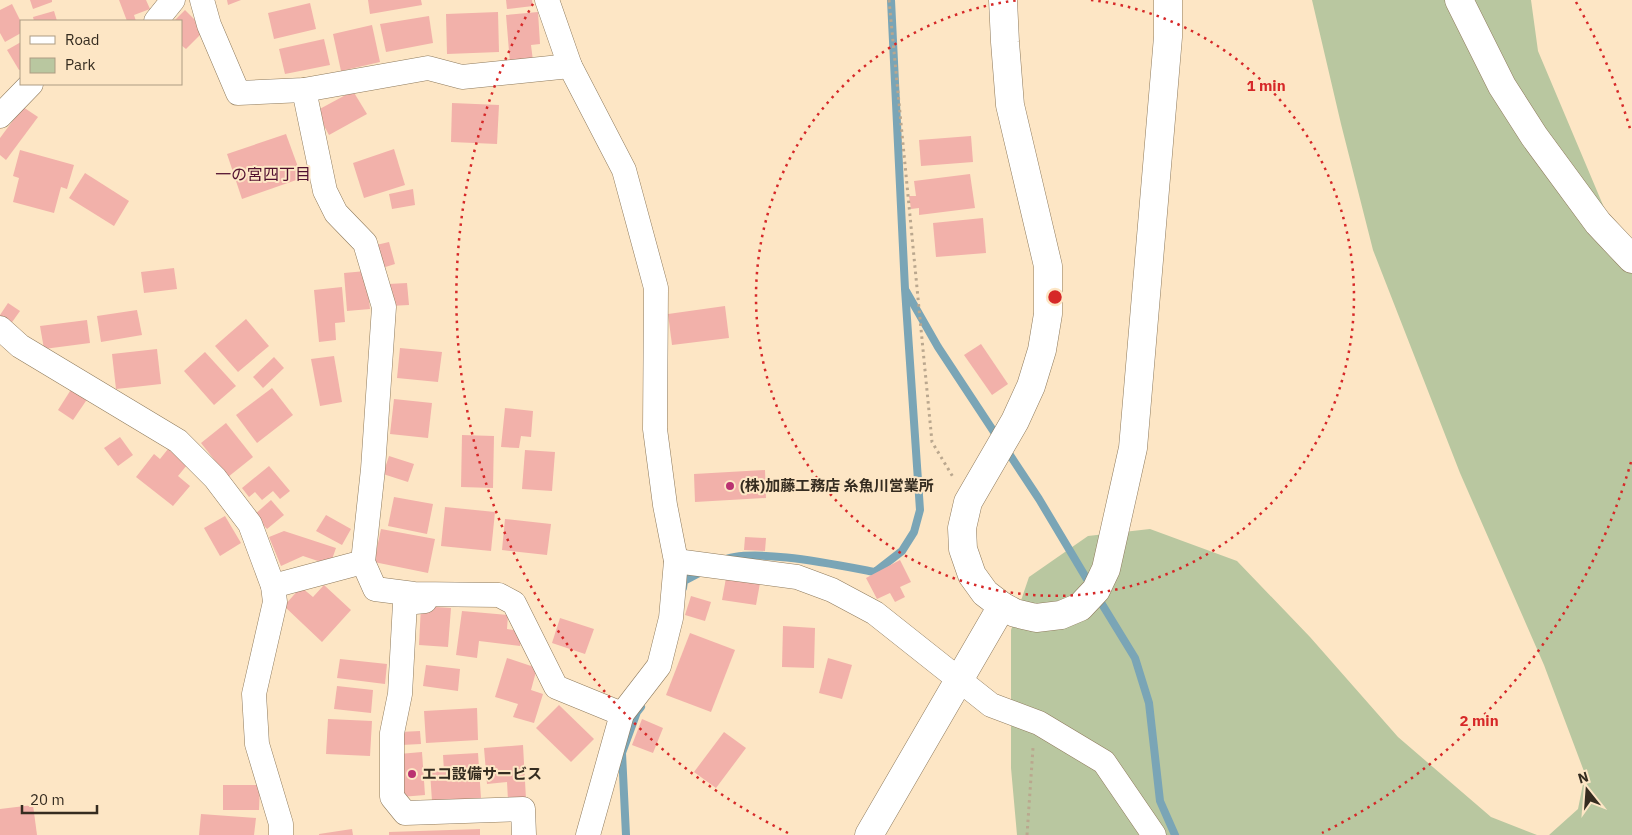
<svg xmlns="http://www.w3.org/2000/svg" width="1632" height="835" viewBox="0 0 1632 835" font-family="'IBM Plex Sans','Noto Sans JP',sans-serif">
  <rect width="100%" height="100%" fill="#fde6c5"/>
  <g fill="#b9c7a0">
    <polygon points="1312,0 1531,0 1538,51 1608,217 1632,261 1632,835 1549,835 1578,809 1585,774 1544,665 1460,473 1373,250 1341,124"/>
    <polygon points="1150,529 1237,561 1310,637 1398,737 1491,817 1537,835 1017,835 1011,768 1011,630 1029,577 1088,536"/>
  </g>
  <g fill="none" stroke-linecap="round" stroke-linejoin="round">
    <g stroke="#7aa5b6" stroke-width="8">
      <polyline points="906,291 938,347 998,438"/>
      <polyline points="1006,449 1039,499 1091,586"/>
      <path d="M 722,561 C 749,546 842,566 875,572 L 902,551 L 914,532 L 920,510 L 905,289 L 891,0"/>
      <polyline points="683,588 684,581 703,571"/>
      <polyline points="1097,596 1135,658 1149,703 1160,801 1175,835"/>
      <polyline points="626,835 622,753 637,712 641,707"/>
    </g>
  </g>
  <g fill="#f2b1aa">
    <polygon points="30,0 52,0 52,2 33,9"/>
    <polygon points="119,0 146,0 150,9 134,15 136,21 127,21"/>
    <polygon points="227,0 241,0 228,5"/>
    <polygon points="368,0 421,0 422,5 370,14"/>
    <polygon points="506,0 532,0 533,6 507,9"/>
    <polygon points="310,3 316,29 274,39 268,13"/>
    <polygon points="12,4 21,22 21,33 5,42 0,33 0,10"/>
    <polygon points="185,10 205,30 186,49 181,45 181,21 174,21"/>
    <polygon points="54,11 57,21 34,21 33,17"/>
    <polygon points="498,12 499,52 447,54 446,14"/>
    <polygon points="538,12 540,44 531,45 533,61 510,63 506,15"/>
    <polygon points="429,16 433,43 386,52 380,24"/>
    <polygon points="372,25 380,62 341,71 333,34"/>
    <polygon points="324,39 330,65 285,74 279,49"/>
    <polygon points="21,42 21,69 19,70 7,50"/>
    <polygon points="353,91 367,114 329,135 316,111"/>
    <polygon points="452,103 499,105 497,144 451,142"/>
    <polygon points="23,107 38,117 6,160 0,155 0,138"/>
    <polygon points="286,134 302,178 242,199 227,154"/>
    <polygon points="971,136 973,162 921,166 919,140"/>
    <polygon points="394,149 405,185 364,198 353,163"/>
    <polygon points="20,150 74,165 67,189 61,187 54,213 13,202 19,178 13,176"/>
    <polygon points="85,173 129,201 114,226 69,198"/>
    <polygon points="970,174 975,208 919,215 919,208 911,209 909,196 916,196 914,181"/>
    <polygon points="413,189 415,205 392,209 389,194"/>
    <polygon points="983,218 986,253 936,257 933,223"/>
    <polygon points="389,242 395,264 379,269 372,246"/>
    <polygon points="174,268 177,289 144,293 141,272"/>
    <polygon points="366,271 370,309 347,311 344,273"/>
    <polygon points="407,283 409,305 389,306 388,284"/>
    <polygon points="342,287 345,322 335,323 336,340 319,342 314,290"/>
    <polygon points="8,303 20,311 10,325 0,319 0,315"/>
    <polygon points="725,306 729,338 672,345 668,314"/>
    <polygon points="137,310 142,335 101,342 97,316"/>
    <polygon points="246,319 269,346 238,372 215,346"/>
    <polygon points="87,320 90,343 44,349 40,326"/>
    <polygon points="981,344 1008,384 992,395 964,355"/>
    <polygon points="400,348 442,352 438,382 397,378"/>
    <polygon points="157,349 161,384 116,389 112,354"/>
    <polygon points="205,352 236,386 214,405 184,371"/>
    <polygon points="334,356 342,402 320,406 311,359"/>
    <polygon points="274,357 284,368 263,388 253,377"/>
    <polygon points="72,388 88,398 73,420 58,410"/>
    <polygon points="272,388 293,415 257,443 236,415"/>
    <polygon points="394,399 432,403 428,438 390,434"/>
    <polygon points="505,408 533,411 531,437 521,436 519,448 501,447"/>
    <polygon points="226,423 253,457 228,477 201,443"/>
    <polygon points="462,435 494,436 493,488 461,487"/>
    <polygon points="120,437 133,455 118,466 104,448"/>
    <polygon points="168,449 187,465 178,476 190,486 173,506 136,477 154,454 160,459"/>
    <polygon points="525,450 555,452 552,491 522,489"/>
    <polygon points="389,456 414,464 408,482 383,474"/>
    <polygon points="269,466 290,491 280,499 273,491 262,500 255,492 249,497 242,488"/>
    <polygon points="765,470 766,498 695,502 694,474"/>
    <polygon points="394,497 433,504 427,534 388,526"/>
    <polygon points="271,500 284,515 267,529 254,515"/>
    <polygon points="445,507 495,512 491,551 441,546"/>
    <polygon points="326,515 351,529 342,545 316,531"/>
    <polygon points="225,516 241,543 220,556 204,528"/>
    <polygon points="505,519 551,524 547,555 502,550"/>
    <polygon points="381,529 435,539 428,573 374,562"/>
    <polygon points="284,531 336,548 330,565 303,556 281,566 269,537"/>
    <polygon points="745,537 766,538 765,551 744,550"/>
    <polygon points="900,560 911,582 900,587 905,597 895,602 890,593 877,599 866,578"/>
    <polygon points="726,578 760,583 756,605 722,600"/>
    <polygon points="324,585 351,610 322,642 284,606 301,587 313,597"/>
    <polygon points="691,596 711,602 705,621 685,615"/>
    <polygon points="421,606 451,608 448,647 419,645"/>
    <polygon points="462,611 508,615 507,629 522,631 520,646 479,641 477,658 456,655"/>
    <polygon points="560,618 594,629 585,654 552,643"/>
    <polygon points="783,626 815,628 814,668 782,667"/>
    <polygon points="690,633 735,650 711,712 666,695"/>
    <polygon points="507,658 537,668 531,690 543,694 534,723 513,717 518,704 495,697"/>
    <polygon points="828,658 852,665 842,699 819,693"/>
    <polygon points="340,659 387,664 385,684 337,678"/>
    <polygon points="426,665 460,669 458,691 423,686"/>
    <polygon points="337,686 373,690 371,713 334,709"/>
    <polygon points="559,705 594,739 571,762 536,728"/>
    <polygon points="477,708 478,740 426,743 424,711"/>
    <polygon points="328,719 372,721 370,756 326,754"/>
    <polygon points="642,719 663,728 653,753 632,745"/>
    <polygon points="420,731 421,744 401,745 400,732"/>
    <polygon points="724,732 746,748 716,788 694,772"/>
    <polygon points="523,745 526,799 508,800 507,782 487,784 484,748"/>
    <polygon points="422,752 425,795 401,797 399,754"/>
    <polygon points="478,753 481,798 432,801 430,772 444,771 443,755"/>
    <polygon points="223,785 260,785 259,810 223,810"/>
    <polygon points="33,805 37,835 0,835 0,809"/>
    <polygon points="201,814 256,818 254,835 199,835"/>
    <polygon points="352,829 353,835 319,835 319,834"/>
    <polygon points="480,829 480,835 389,835 389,832"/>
  </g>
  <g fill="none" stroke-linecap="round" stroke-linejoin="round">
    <g stroke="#8e7a5c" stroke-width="25">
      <g id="street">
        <polyline points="202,0 209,25 238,93 304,90 428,68 462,77 570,66"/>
        <polyline points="547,0 570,66 624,170 656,288 655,429 665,505 676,561 671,618 659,666 622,714 588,835"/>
        <polyline points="156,21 173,0"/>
        <polyline points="304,90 325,191 336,213 365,243 384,307 373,469 363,562 375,589 414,594 499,595 514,603 556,687 622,714"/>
        <polyline points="0,116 31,84"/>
        <polyline points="0,328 20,346 178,441 215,478 250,524 273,586 275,602 254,694 257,744 281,824 281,835"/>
        <polyline points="676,561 797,577 832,590 875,613 991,705 1039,723 1104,762 1154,835"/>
        <polyline points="273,586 363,562"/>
        <polyline points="428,595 425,601 405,603 400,694 392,733 392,797 405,813 523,809 524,835"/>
      </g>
    </g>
    <g stroke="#8e7a5c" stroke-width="29">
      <g id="secondary">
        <polyline points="1003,0 1005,42 1010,105 1048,266 1048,314 1042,350 1031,386 1015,421 968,502 962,528 963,549 972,575 985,593 1002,606 1015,613 1036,618 1061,615 1080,607 1096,590 1106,569 1133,448 1168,37 1168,0"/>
        <polyline points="1459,0 1502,86 1534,136 1598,223 1632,259"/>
        <polyline points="869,835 1002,606"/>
      </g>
    </g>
    <g stroke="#baa78e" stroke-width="3" stroke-dasharray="2.5 4" stroke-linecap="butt">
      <polyline points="889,0 932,442 953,477"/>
      <polyline points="1027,835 1033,748"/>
    </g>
    <use href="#street" stroke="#fff" stroke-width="24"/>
    <use href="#secondary" stroke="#fff" stroke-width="28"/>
  </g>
  <g fill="none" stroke="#d62828" stroke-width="2.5" stroke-dasharray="2.5 5">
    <path d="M1091 0A299 299 0 1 1 1019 0"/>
    <path d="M1631 462A599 599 0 0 1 1322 833M788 833A599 599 0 0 1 534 2M1576 2A599 599 0 0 1 1631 132"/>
  </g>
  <g fill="#ba3271" stroke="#fde6c5" stroke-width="2">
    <circle cx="730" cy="486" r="5"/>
    <circle cx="412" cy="774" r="5"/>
  </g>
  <g text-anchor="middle" stroke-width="4" stroke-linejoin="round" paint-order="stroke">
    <g font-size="15" font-weight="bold" fill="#352c20" stroke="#fde6c5" text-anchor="start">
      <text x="740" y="491">(株)加藤工務店 糸魚川営業所</text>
      <text x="422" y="779">エコ設備サービス</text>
    </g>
    <g font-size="16" fill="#531230" stroke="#fde6c5">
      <text x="263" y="180">一の宮四丁目</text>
    </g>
  </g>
  <circle cx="1055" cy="297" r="8" fill="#d62828" stroke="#fde6c5" stroke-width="2.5"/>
  <g font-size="15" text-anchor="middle" font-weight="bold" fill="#d62828" stroke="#fde6c5" stroke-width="4" stroke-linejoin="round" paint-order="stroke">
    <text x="1266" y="91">1 min</text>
    <text x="1479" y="726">2 min</text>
  </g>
  <rect x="20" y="20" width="162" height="65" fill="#fde6c5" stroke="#ad9c83"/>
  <rect x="30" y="36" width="25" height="8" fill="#ffffff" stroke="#ad9c83"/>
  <text x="65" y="45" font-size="15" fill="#352c20">Road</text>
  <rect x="30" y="58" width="25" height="15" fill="#b9c7a0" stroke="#ad9c83"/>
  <text x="65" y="70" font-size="15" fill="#352c20">Park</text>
  <g transform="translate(1587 790) rotate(343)" stroke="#fde6c5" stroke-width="4" paint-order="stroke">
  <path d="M0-4L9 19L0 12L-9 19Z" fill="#352c20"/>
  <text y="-8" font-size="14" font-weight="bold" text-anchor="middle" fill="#352c20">N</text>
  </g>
  <path d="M22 805v8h75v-8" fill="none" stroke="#352c20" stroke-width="2.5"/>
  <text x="30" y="805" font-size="15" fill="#352c20" stroke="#fde6c5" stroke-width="4" paint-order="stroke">20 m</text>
</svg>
